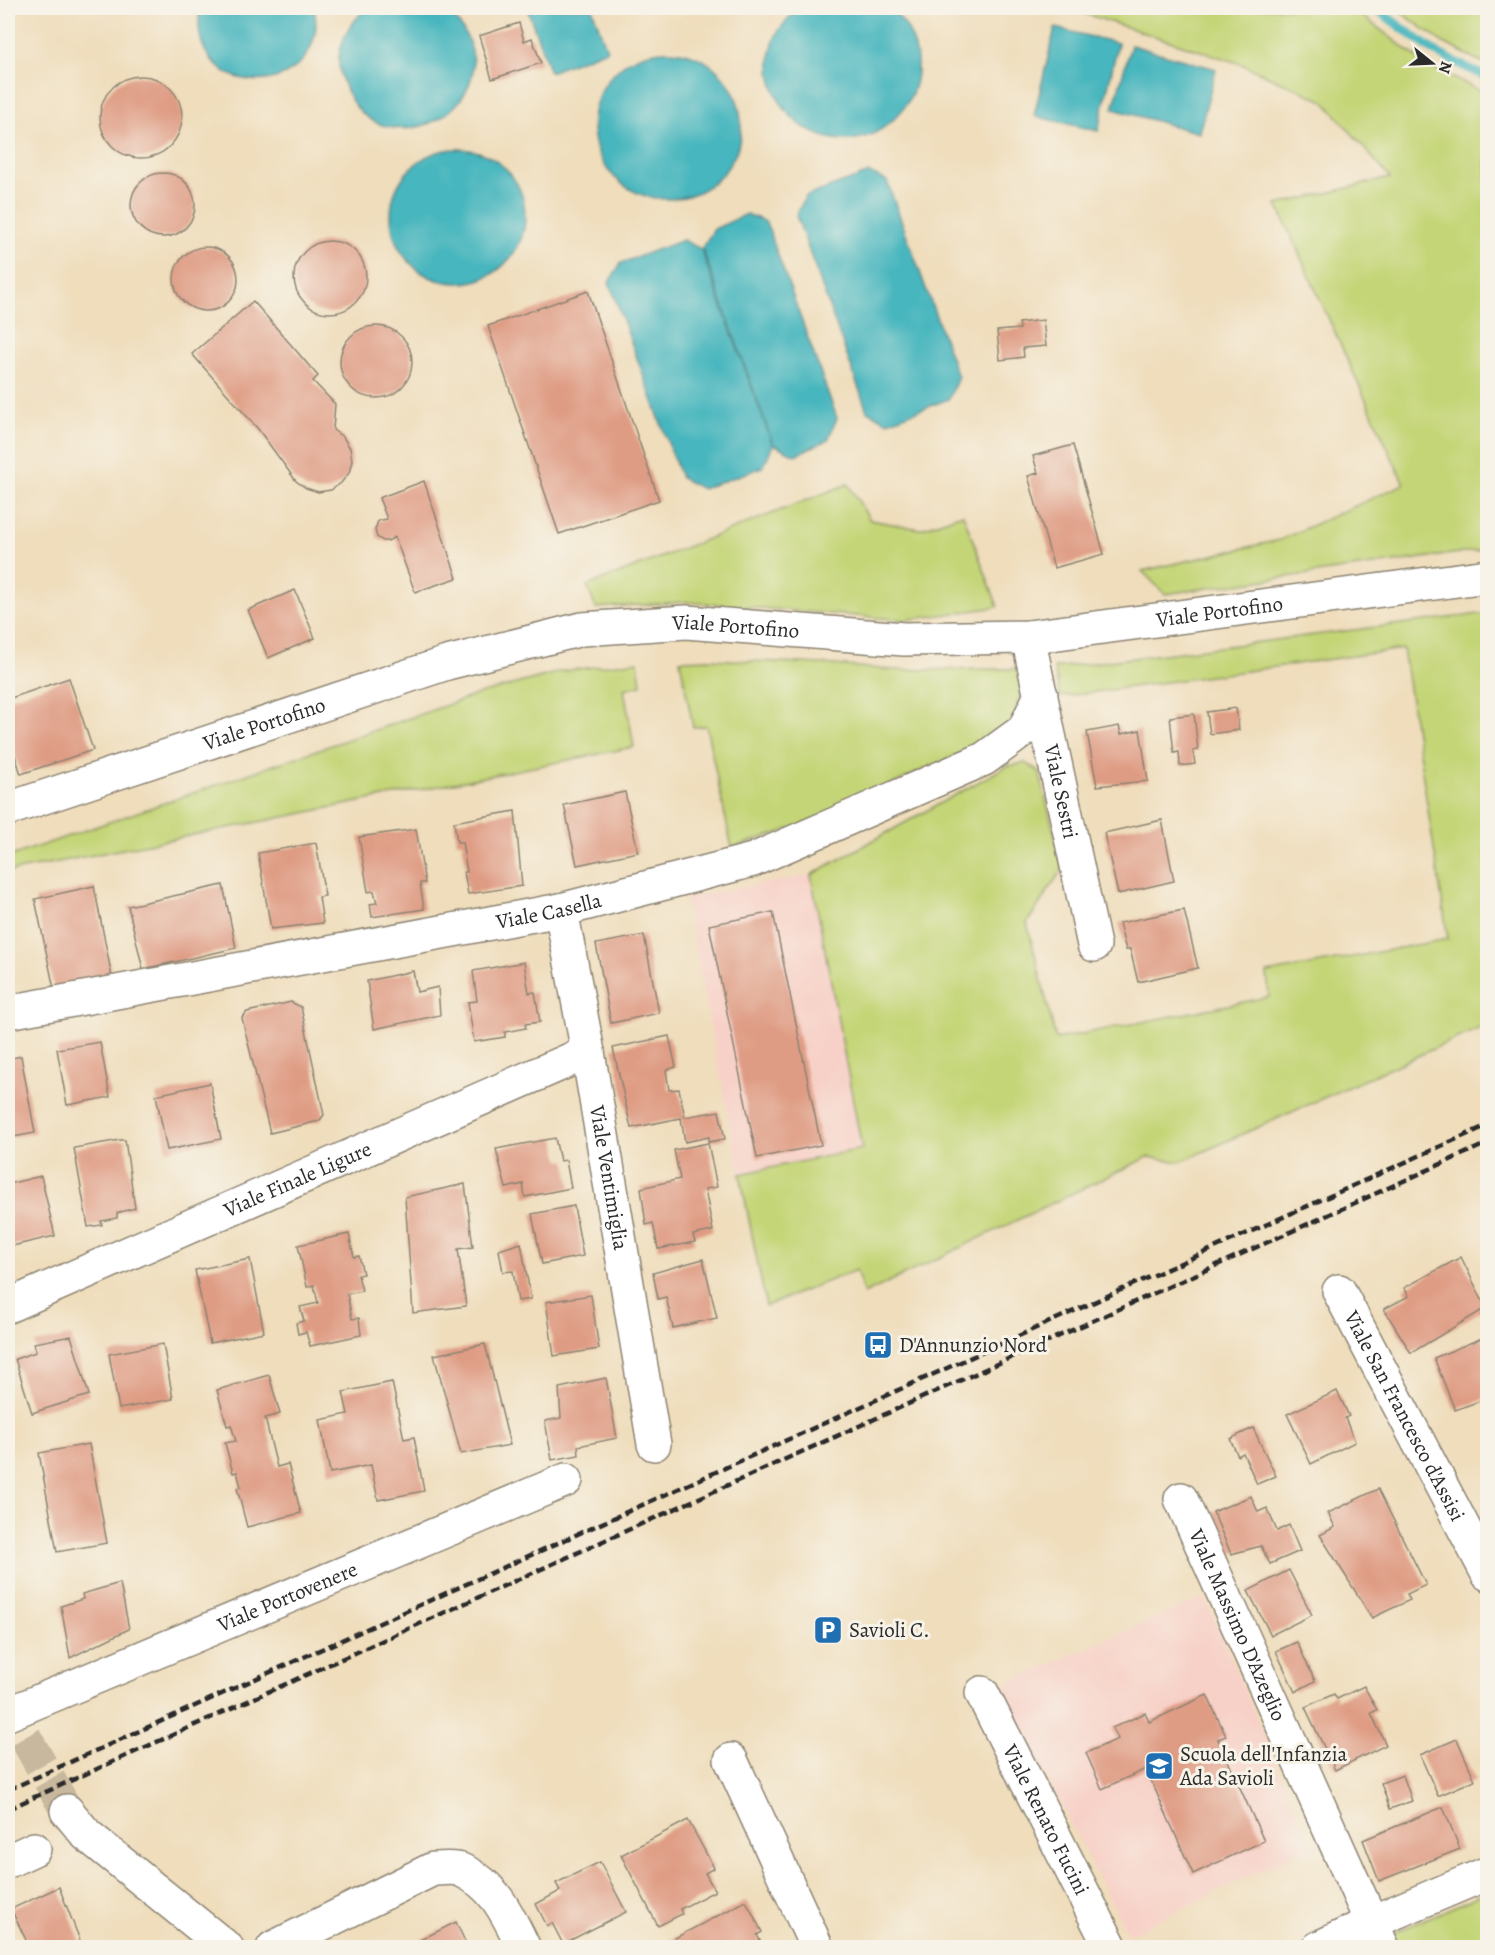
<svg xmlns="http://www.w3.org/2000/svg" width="1495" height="1955" viewBox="0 0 1495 1955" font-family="Alegreya,serif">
  <rect width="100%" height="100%" fill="#f7f3e8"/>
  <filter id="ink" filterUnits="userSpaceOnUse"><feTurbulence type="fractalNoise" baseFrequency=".0167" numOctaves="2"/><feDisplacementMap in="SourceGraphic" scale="12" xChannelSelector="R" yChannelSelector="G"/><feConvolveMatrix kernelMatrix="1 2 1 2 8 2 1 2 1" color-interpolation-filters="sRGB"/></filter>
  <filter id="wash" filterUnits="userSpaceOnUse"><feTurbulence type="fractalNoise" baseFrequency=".008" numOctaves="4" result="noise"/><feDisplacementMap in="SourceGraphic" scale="24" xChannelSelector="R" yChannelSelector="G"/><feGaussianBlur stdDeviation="1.35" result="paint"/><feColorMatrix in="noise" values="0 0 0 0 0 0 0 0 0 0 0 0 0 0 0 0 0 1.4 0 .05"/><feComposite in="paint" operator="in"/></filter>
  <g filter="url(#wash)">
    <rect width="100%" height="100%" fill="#efddbb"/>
    <g fill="#f7d1c7">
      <polygon points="811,875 862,1149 740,1174 685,898"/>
      <polygon points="1205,1597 1311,1846 1128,1935 999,1686"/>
    </g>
    <g fill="#c4d577" stroke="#788051" stroke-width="1.5">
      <polygon points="1067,8 1345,8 1361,15 1427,65 1487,94 1487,549 1165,594 1142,571 1280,540 1404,484 1277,205 1390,178 1324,101 1241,64"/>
      <polygon points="1395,8 1487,8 1487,65 1442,42"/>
      <polygon points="848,484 870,520 920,529 963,514 998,607 905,620 686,602 596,608 587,586"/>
      <polygon points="1487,613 1487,1025 1180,1162 1148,1157 864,1294 856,1270 766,1306 740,1174 862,1149 811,875 1007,766 1025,763 1039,771 1063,868 1027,923 1056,1039 1269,997 1267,973 1448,939 1403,649 1060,697 1054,668"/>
      <polygon points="708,659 822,664 893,670 1016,669 1021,689 1013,721 977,746 799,826 732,848 706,726 693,727 680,660"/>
      <polygon points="638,661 641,685 624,689 634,747 8,872 8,857 476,695 563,671"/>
      <polygon points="1487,1892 1487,1947 1397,1947 1391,1934"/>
    </g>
    <g fill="#46b6be" stroke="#387074" stroke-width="1.5">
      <path d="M 200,8 L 314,8 C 315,13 316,20 316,26 C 309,106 185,96 200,8 Z"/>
      <path d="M 367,8 L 445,8 C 538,96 374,190 341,76 C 333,50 348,24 367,8 Z"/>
      <polygon points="527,8 592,8 607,50 550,72"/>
      <path d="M 799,8 L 889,8 C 909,23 919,47 917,72 C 916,90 907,107 893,120 C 837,173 750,112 774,40 C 779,27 789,17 799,8 Z"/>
      <polygon points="1055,28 1118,43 1098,131 1034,116"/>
      <polygon points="1131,45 1216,69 1199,133 1113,109"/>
      <circle cx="667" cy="125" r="74"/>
      <circle cx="458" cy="216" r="67"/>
      <polygon points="869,173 887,181 958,377 949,399 888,422 867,411 796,215 806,196"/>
      <polygon points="747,214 766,222 837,418 828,440 795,455 773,444 702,248 714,229"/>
      <polygon points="683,240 701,249 773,445 763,467 702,489 681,478 609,282 621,263"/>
    </g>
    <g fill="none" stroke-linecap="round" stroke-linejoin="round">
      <polyline stroke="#46b6be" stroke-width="9" points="1375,8 1435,52 1488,78"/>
    </g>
    <g id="blocks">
      <g fill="#df9c84">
        <polygon points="519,23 524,41 532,38 541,63 492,79 479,36"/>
        <circle cx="141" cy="117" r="41"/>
        <circle cx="163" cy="205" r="32"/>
        <circle cx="330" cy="277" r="36"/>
        <circle cx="206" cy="279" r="32"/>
        <polygon points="588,291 659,500 559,534 488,326"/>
        <polygon points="253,301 318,376 313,381 335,404 333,430 343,437 350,448 352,461 349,473 341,483 331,490 318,492 306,488 296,481 258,429 192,354"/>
        <polygon points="1043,320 1046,346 1023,348 1024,357 1000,360 997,331 1020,329 1019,323"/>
        <circle cx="376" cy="362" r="36"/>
        <polygon points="1073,445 1104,554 1054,568 1028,476 1038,473 1033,456"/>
        <polygon points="424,481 457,578 415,592 395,537 388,541 383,541 377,537 375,530 378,521 387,519 379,498"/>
        <polygon points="295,590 315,638 268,658 248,610"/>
        <polygon points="69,678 93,750 21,774 8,734 8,699"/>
        <polygon points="1236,708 1239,730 1210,734 1207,712"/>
        <polygon points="1194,714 1198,750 1193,751 1195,764 1180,766 1179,752 1174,753 1170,717"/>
        <polygon points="1119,726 1121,734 1140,730 1148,781 1097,786 1087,732"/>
        <polygon points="625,792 638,852 577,865 564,805"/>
        <polygon points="515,811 522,886 468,894 464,872 467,872 462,842 457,842 454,822"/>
        <polygon points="1162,820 1174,881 1118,894 1104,833"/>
        <polygon points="416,829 425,883 420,883 424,909 372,917 370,904 377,903 374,891 368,892 359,837"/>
        <polygon points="316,843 325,896 319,897 323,923 271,929 258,853"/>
        <polygon points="223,885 236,948 143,969 128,906"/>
        <polygon points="94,886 112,977 54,989 35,899"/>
        <polygon points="1184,910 1198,968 1138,982 1130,949 1126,950 1119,923"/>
        <polygon points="773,912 821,1145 757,1158 709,925"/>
        <polygon points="644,935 659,1013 611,1023 596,944"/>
        <polygon points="524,962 529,993 535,992 540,1022 525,1024 526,1028 505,1032 505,1037 474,1042 468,1002 477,1001 473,971"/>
        <polygon points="413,971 417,992 438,987 440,1015 374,1029 367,981"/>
        <polygon points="291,1002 301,1007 324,1115 319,1121 270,1133 242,1018 247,1012"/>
        <polygon points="669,1036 676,1067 666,1070 669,1090 679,1089 685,1117 719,1111 725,1139 709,1142 709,1137 685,1142 681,1118 631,1128 613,1048"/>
        <polygon points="100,1042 110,1097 67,1105 57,1049"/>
        <polygon points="21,1056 35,1133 8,1138 8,1059"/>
        <polygon points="210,1083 221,1139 167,1150 156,1095"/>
        <polygon points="555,1138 560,1161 566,1160 571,1188 525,1197 523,1184 506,1188 496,1149"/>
        <polygon points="120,1140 125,1140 135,1208 117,1213 117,1218 101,1221 102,1225 88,1227 74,1148"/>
        <polygon points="708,1143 717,1187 705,1189 713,1231 693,1235 695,1242 658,1249 653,1223 646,1225 641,1188 680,1179 674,1150"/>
        <polygon points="41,1176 55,1236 8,1247 8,1184"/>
        <polygon points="465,1184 473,1247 458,1249 466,1306 413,1313 405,1197"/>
        <polygon points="574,1206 583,1256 542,1264 532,1214"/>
        <polygon points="349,1234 354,1257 359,1256 363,1274 358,1275 362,1291 347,1294 352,1319 359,1318 361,1335 310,1346 306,1332 298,1334 296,1323 304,1321 300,1307 318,1303 314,1285 307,1287 298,1245"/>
        <polygon points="521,1243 531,1299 518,1301 513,1271 503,1272 499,1250"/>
        <polygon points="1461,1257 1486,1308 1411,1353 1384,1309 1409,1296 1404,1288"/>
        <polygon points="250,1259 264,1332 210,1343 195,1270"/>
        <polygon points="703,1259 717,1318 673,1328 666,1297 658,1299 653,1273"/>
        <polygon points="591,1295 599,1349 554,1356 546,1302"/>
        <polygon points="71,1336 89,1395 32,1413 15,1359 36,1352 34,1343"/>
        <polygon points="1482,1338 1488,1351 1488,1398 1455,1410 1434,1358"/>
        <polygon points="163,1344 173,1399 119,1409 109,1354"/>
        <polygon points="485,1344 510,1445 461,1454 434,1355"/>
        <polygon points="269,1375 280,1414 265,1418 277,1467 288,1464 301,1513 247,1527 237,1488 241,1487 237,1472 233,1473 225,1443 236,1441 231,1425 227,1426 217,1390"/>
        <polygon points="606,1378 617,1438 578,1446 579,1455 552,1460 545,1421 561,1418 559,1388"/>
        <polygon points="392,1382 404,1439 414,1437 424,1491 378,1500 371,1465 330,1473 320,1420 348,1414 343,1392"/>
        <polygon points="1337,1391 1349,1416 1345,1418 1355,1442 1311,1464 1287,1414"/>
        <polygon points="1253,1428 1276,1476 1257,1484 1243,1453 1238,1456 1230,1439"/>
        <polygon points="89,1444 107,1543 57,1552 39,1453"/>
        <polygon points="1378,1489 1426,1585 1407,1594 1410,1600 1372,1618 1320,1535 1335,1527 1328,1513"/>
        <polygon points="1251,1496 1258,1512 1267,1508 1277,1531 1289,1525 1300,1551 1270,1564 1261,1546 1231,1554 1213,1512"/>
        <polygon points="1289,1570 1312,1615 1271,1635 1248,1591"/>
        <polygon points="120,1583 129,1629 70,1658 61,1606 83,1599 82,1594"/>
        <polygon points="1297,1642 1315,1681 1295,1692 1276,1651"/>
        <polygon points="1364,1686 1377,1710 1371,1713 1386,1745 1335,1770 1305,1707 1334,1694 1337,1699"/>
        <polygon points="1207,1695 1226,1736 1218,1739 1264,1841 1193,1874 1146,1769 1102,1789 1086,1753 1118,1739 1112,1728 1145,1713 1149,1722"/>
        <polygon points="1457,1739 1475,1780 1438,1796 1420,1755"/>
        <polygon points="1403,1775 1412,1801 1390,1809 1381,1783"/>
        <polygon points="1443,1807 1460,1849 1379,1881 1363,1840"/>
        <polygon points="688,1820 714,1868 705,1873 715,1891 680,1909 682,1914 658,1926 621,1855"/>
        <polygon points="600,1862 626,1912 563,1944 552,1923 547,1926 536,1904 560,1891 556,1883"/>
        <polygon points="59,1887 83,1948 30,1948 11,1909"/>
        <polygon points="746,1901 762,1932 757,1935 764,1948 669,1948 667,1942"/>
        <polygon points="456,1922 468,1948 405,1948 418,1941"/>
      </g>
    </g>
  </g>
  <g filter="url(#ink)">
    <use href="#blocks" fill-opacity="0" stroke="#8d8473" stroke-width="1.5"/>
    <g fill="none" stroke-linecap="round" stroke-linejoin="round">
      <polyline stroke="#c8b99e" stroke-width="33" stroke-dasharray="33 16" stroke-linecap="butt" points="25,1737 67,1811"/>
      <g stroke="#8d8473" stroke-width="36">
        <g id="minor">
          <path id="s1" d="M 1028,637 L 1094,945"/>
          <path id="s2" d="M 561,910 L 588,1052 L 654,1444"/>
          <path id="s3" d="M 8,1012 L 561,910 L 753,860 L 984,759 L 1024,730 L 1041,695"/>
          <path id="s4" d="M 1339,1291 L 1488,1574"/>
          <path id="s5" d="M 8,1306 L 588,1052"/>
          <path id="s6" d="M 1181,1499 L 1383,1948"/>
          <path id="s7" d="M 982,1693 L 1111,1948"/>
          <path id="s8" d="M 8,1714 L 566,1480"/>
          <polyline points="731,1760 817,1948"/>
          <polyline points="67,1811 87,1835 227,1948"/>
          <polyline points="8,1861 34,1849"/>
          <path d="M 273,1948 L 433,1869 C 441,1869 454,1867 461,1870 C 496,1885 508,1916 524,1948"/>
          <polyline points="1318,1948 1372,1922 1488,1873"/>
        </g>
      </g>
      <g stroke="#8d8473" stroke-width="36">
        <g id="tertiary">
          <path id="s9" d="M 8,809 L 447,663 L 582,629 L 686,622 L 904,639 L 1028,637 L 1488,576"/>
        </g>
      </g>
      <use href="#minor" stroke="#fff" stroke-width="33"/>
      <use href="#tertiary" stroke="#fff" stroke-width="33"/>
      <g stroke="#2b2b2b" stroke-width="4.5" stroke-dasharray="9 4.5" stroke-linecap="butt">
        <polyline points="8,1790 1488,1125"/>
        <polyline points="8,1809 1488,1143"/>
      </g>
    </g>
  </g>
  <defs>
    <g id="bus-square" transform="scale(1.5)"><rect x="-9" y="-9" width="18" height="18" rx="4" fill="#1f6fb2" stroke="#f7f3e8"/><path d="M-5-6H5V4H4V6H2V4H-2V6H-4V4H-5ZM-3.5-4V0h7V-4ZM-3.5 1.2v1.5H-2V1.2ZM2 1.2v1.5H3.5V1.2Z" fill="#fff"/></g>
    <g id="parking-square" transform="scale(1.5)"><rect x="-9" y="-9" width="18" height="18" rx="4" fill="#1f6fb2" stroke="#f7f3e8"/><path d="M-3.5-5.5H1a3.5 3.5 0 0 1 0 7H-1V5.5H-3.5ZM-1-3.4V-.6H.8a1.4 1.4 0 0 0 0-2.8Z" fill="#fff"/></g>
    <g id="school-square" transform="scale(1.5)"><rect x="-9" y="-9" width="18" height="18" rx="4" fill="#1f6fb2" stroke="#f7f3e8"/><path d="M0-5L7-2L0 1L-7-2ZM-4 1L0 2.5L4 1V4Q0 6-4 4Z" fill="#fff"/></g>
  </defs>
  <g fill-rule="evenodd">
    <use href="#bus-square" x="878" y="1345"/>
    <use href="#parking-square" x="828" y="1630"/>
    <use href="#school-square" x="1159" y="1766"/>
  </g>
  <g text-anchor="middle" stroke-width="6" stroke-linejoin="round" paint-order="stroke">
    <g font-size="21" fill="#2b2b2b" stroke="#f7f3e8">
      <text dy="7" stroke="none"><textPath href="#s9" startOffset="1242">Viale Portofino</textPath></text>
      <text dy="7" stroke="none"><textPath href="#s9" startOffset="756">Viale Portofino</textPath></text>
      <text dy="7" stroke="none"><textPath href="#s9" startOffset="270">Viale Portofino</textPath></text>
      <text dy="7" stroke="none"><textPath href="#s1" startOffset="158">Viale Sestri</textPath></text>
      <text dy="7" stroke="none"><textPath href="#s3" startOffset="550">Viale Casella</textPath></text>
      <text dy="7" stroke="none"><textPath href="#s2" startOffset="272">Viale Ventimiglia</textPath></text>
      <text dy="7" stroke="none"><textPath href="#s5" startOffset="316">Viale Finale Ligure</textPath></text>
      <text dy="7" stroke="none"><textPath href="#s4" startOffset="141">Viale San Francesco d'Assisi</textPath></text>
      <text dy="7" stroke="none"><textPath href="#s8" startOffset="303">Viale Portovenere</textPath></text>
      <text dy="7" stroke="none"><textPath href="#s6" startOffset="138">Viale Massimo D'Azeglio</textPath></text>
      <text dy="7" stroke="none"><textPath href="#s7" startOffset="142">Viale Renato Fucini</textPath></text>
    </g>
    <g font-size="21" fill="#2b2b2b" stroke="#f7f3e8" text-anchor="start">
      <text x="899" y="1352">D'Annunzio Nord</text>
      <text x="849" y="1637">Savioli C.</text>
      <text x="1180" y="1761">Scuola dell'Infanzia<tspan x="1180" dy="24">Ada Savioli</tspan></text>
    </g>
  </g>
  <rect width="1495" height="1955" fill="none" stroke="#f7f3e8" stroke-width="30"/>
  <g transform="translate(1432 63) rotate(108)" stroke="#f7f3e8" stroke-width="4.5" paint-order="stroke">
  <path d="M0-4.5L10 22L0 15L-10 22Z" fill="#2b2b2b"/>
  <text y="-9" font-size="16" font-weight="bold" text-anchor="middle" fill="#2b2b2b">N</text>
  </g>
</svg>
